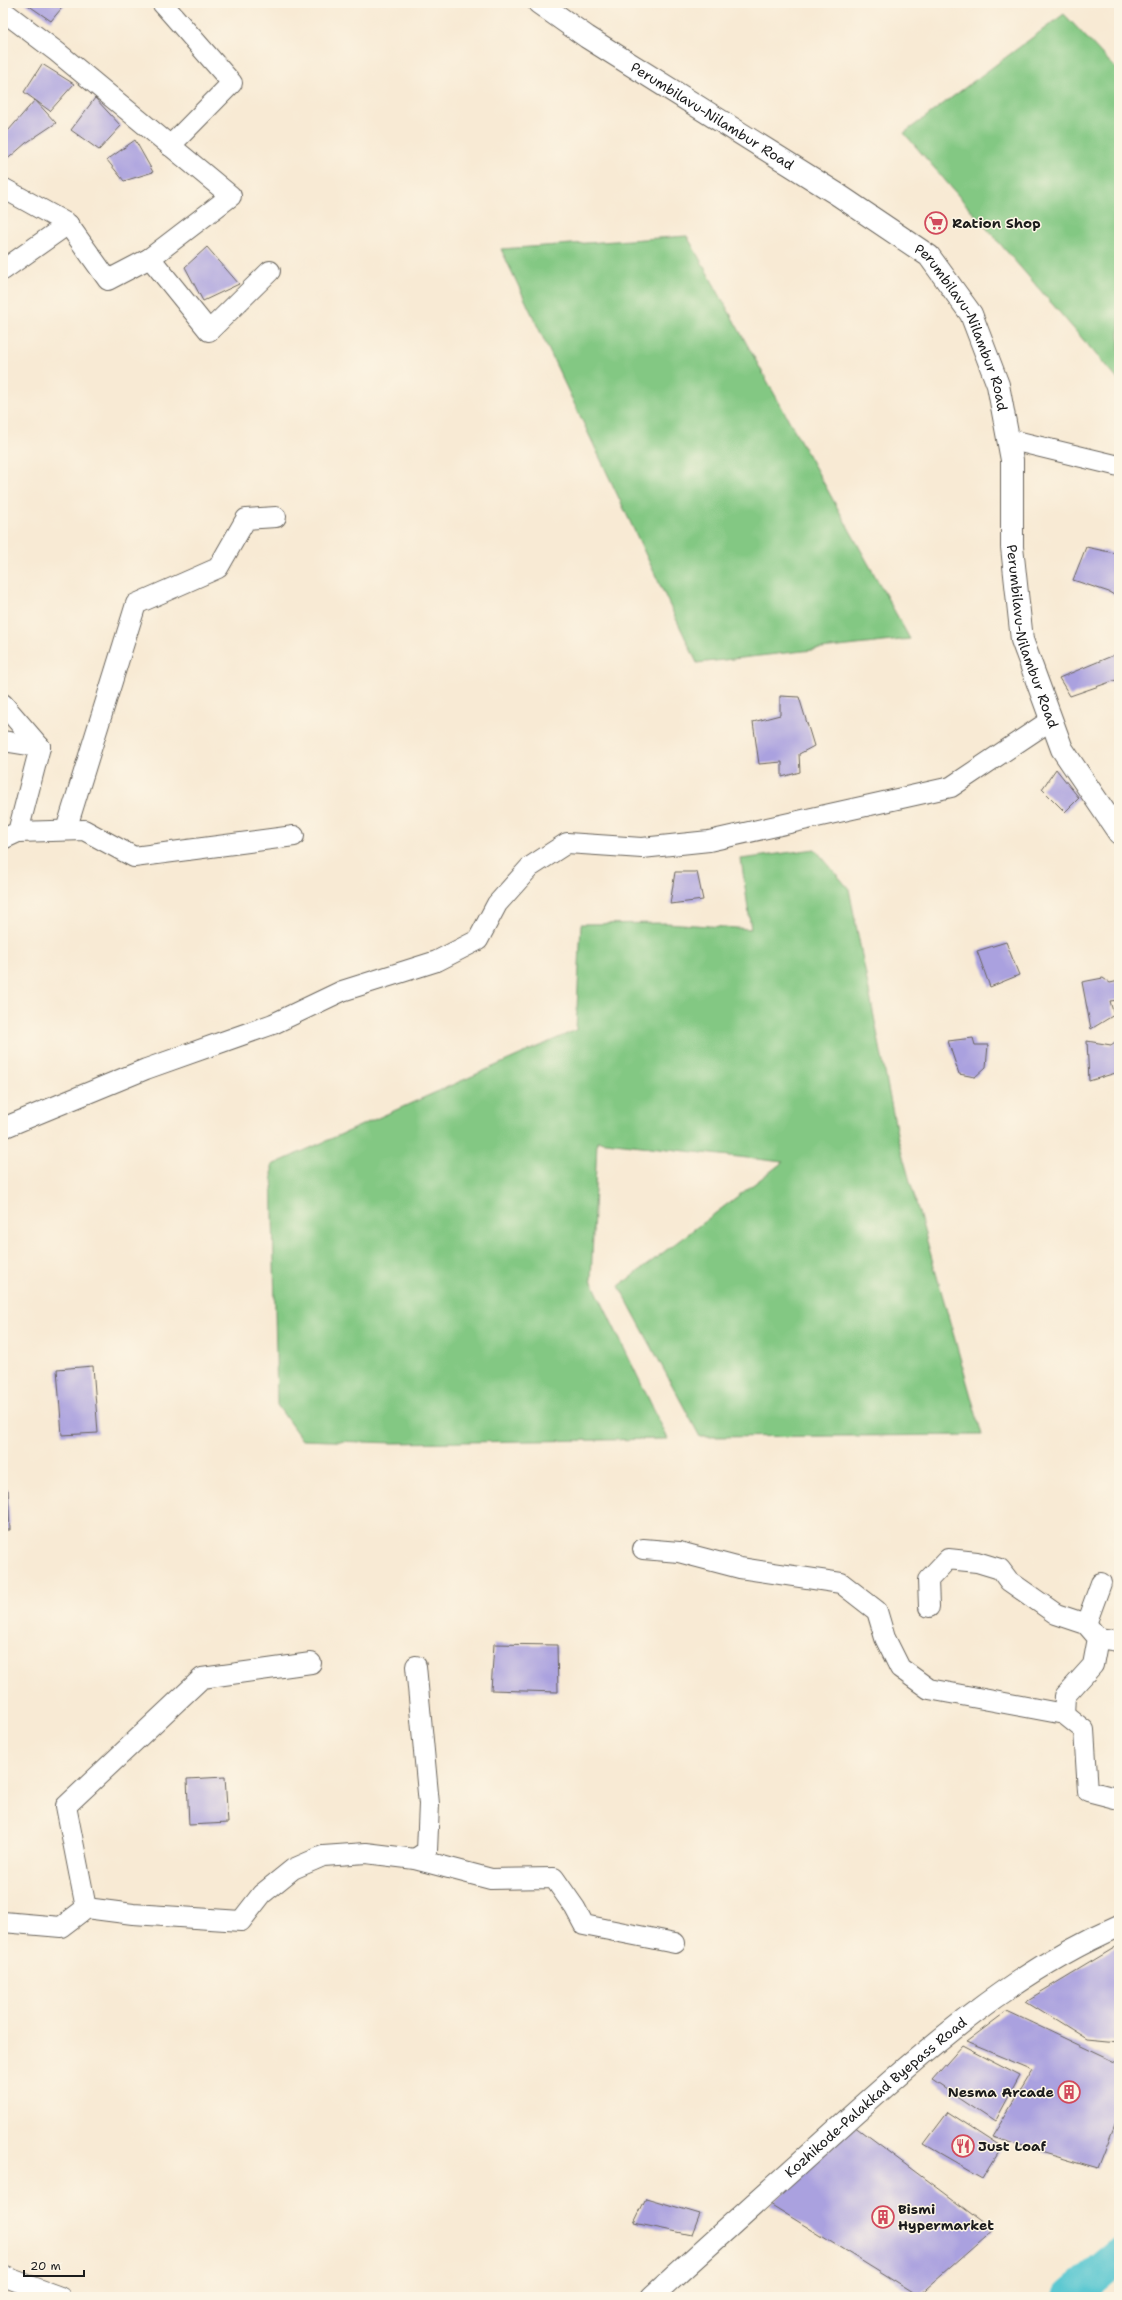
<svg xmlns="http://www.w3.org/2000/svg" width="1122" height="2300" viewBox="0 0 1122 2300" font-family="'Shantell Sans',sans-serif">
  <rect width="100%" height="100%" fill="#fcf5e5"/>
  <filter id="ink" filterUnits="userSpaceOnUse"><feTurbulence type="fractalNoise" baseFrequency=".025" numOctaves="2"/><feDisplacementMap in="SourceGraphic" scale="8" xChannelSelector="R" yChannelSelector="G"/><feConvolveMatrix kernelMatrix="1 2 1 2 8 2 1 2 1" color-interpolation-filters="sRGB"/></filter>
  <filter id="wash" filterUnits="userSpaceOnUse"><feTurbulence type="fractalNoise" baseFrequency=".012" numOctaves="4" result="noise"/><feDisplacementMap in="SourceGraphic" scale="16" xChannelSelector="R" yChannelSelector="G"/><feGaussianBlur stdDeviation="0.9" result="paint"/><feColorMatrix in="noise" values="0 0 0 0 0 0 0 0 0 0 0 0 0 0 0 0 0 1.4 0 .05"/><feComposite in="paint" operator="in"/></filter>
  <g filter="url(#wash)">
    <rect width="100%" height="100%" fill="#f8ead4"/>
    <g fill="#83c883" stroke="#507250">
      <polygon points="1064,14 1119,72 1119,381 904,133"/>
      <polygon points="687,236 910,639 697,663 501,249"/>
      <polygon points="815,849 849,889 898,1139 982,1435 700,1437 619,1286 783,1162 597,1141 591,1280 668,1439 394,1443 302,1440 277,1405 272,1165 576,1030 581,924 667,923 751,929 741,859"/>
    </g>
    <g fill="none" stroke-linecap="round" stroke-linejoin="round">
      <polyline stroke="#5bc8d1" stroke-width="36" points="1070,2297 1119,2256"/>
    </g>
    <g id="blocks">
      <g fill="#aaa1df">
        <polygon points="25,3 66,3 51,21"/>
        <polygon points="42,64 74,84 50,111 24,92"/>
        <polygon points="95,98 121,126 99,150 71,130"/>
        <polygon points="35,100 56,123 26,143 3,163 3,128 8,131"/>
        <polygon points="135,140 153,172 124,181 107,160"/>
        <polygon points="207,247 239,284 203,301 185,267"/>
        <polygon points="1086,547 1119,554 1119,598 1109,592 1073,580"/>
        <polygon points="1119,653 1119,679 1070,696 1059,678"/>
        <polygon points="780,696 799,697 814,746 799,754 800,772 782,777 782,762 759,764 753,722 780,715"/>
        <polygon points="1056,769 1079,798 1065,812 1042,789"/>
        <polygon points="675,872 697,872 703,900 670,904"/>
        <polygon points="1006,942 1019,975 990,987 977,951"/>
        <polygon points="1103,978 1110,983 1119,981 1119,1000 1110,1001 1114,1015 1091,1029 1082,982"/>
        <polygon points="973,1038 975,1045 988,1045 986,1067 975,1077 959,1074 948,1041"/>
        <polygon points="1119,1039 1119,1072 1089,1081 1087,1041 1111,1045"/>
        <polygon points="93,1366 98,1433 62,1435 57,1369"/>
        <polygon points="8,1490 10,1530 3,1530 3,1491"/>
        <polygon points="494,1644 557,1645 558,1692 491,1690"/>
        <polygon points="225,1777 228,1823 189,1825 187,1779"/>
        <polygon points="1119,1945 1119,2042 1087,2039 1026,2001"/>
        <polygon points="1007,2011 1119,2064 1119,2114 1098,2168 992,2137 1033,2070 966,2042"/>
        <polygon points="962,2046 1020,2076 995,2122 932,2080"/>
        <polygon points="948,2112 1002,2147 983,2178 924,2144"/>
        <polygon points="854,2126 993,2230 918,2296 770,2204"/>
        <polygon points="646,2198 700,2214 692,2235 634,2223"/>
      </g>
    </g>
  </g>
  <g filter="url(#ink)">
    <use href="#blocks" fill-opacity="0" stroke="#69645c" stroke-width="1"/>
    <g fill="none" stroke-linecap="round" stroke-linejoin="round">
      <g stroke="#69645c" stroke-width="22">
        <g id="minor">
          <polyline points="162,3 232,83 170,146"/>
          <polyline points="3,11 57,52 231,196 150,258"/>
          <polyline points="3,188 68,224 3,270"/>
          <polyline points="68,224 108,280 150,258 209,331 270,271"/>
          <polyline points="1008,439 1119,466"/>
          <polyline points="3,704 40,747"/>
          <polyline points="3,741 40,747"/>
          <polyline points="66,830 136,604 218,568 246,519 276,517"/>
          <polyline points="18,832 84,830 134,857 294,836"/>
          <polyline points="3,839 18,832 40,747"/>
          <polyline points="3,1128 146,1069 273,1024 342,991 437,961 478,940 497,904 530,867 567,843 642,848 709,841 951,787 1051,720"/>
          <polyline points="643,1549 679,1552 740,1568 841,1583 877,1611 885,1638 900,1668 929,1689 1064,1714 1084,1730 1088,1791 1119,1799"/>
          <polyline points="929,1607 928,1580 948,1559 977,1562 1000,1569 1009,1581 1056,1614 1086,1624 1098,1638 1093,1665 1065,1696 1064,1714"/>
          <polyline points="1086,1624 1101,1583"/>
          <polyline points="1098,1638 1119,1641"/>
          <polyline points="415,1859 427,1851 429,1804 416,1666"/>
          <polyline points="86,1908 133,1914 241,1921 262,1894 293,1869 323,1856 366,1853 415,1859 491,1879 554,1878 575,1908 584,1925 675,1943"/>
          <polyline points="3,1922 61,1927 86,1908 66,1806 202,1678 311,1663"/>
          <polyline points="3,2276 60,2297"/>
        </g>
      </g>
      <g stroke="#69645c" stroke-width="24">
        <g id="major">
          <path id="s1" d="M 539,3 L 587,37 L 837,194 L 929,256 L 971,314 L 998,385 L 1012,460 L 1012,547 L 1022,640 L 1062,749 L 1119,833"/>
        </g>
      </g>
      <g stroke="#69645c" stroke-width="24">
        <g id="highway">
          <path id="s2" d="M 652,2297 C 715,2239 779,2182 843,2124 C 928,2048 1013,1972 1119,1926"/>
        </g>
      </g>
      <use href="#minor" stroke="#fff" stroke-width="20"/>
      <use href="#major" stroke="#fff" stroke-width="22"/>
      <use href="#highway" stroke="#fff" stroke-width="22"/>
    </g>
  </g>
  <defs>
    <g id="supermarket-ring" transform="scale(1.15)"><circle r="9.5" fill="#fcf5e5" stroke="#d1495b" stroke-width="1.5"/><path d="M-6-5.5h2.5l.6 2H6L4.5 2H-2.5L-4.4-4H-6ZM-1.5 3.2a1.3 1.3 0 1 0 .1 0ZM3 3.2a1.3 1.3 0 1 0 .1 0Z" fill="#d1495b"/></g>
    <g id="building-ring" transform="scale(1.15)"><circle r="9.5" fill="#fcf5e5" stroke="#d1495b" stroke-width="1.5"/><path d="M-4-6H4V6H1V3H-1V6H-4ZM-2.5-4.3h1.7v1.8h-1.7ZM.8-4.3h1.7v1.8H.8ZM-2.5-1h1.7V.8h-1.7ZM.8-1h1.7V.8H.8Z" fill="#d1495b"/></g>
    <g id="restaurant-ring" transform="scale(1.15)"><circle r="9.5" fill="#fcf5e5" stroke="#d1495b" stroke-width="1.5"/><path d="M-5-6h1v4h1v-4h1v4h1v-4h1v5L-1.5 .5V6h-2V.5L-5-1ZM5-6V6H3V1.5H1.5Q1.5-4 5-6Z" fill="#d1495b"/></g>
  </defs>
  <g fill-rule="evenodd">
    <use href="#supermarket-ring" x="936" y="223"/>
    <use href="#building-ring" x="1069" y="2092"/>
    <use href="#restaurant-ring" x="963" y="2146"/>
    <use href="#building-ring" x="883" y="2217"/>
  </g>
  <g text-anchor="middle" stroke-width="3" stroke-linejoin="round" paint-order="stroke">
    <g font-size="14" fill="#1c1c1c" stroke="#fcf5e5">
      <text dy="5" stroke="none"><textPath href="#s1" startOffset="207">Perumbilavu-Nilambur Road</textPath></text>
      <text dy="5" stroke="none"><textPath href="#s1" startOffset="544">Perumbilavu-Nilambur Road</textPath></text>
      <text dy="5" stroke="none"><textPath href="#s1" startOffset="868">Perumbilavu-Nilambur Road</textPath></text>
      <text dy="5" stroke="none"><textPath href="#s2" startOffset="300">Kozhikode-Palakkad Byepass Road</textPath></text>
    </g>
    <g font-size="14" font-weight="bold" fill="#1c1c1c" stroke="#fcf5e5" text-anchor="start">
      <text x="952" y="228">Ration Shop</text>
      <text x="1054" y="2097" text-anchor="end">Nesma Arcade</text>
      <text x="978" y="2151">Just Loaf</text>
      <text x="898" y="2214">Bismi<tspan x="898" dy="16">Hypermarket</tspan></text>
    </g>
  </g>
  <rect width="1122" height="2300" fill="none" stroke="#fcf5e5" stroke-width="16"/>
  <path d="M24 2270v6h60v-6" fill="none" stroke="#1c1c1c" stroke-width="2"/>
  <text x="30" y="2270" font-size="12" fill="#1c1c1c" stroke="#fcf5e5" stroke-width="3" paint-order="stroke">20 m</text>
</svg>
